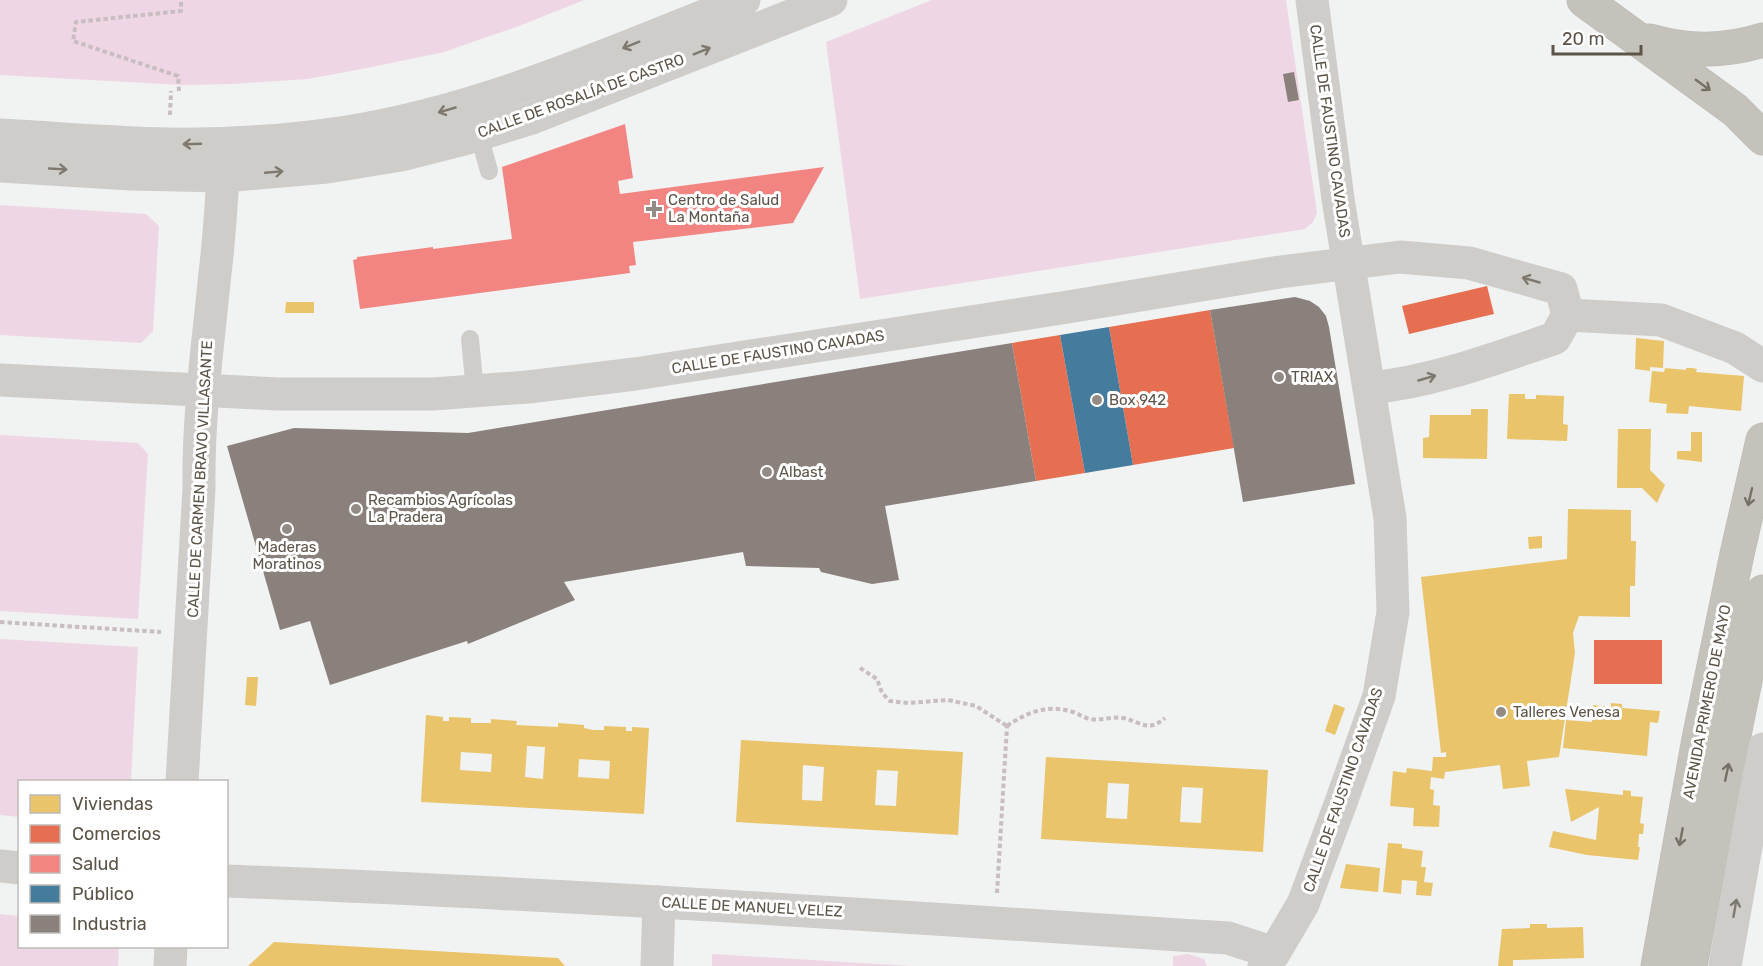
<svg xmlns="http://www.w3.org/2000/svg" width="1763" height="966" viewBox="0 0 1763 966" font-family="Rubik,sans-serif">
  <rect width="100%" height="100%" fill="#f1f2f2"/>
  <g fill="#efd6e4">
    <polygon points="0,0 584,0 519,26 444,52 372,67 308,79 232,84 182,85 0,75"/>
    <polygon points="932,0 1286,0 1317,213 1313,222 1305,229 860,299 826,42"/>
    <polygon points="0,205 146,214 159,226 153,331 141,343 0,335"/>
    <polygon points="0,435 138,443 148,454 138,619 0,611"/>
    <polygon points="0,639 138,647 131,781 20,782 19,817 0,815"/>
    <polygon points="0,914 19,916 20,946 119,947 118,966 0,966"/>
    <polygon points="712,954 911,966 712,966"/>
    <polygon points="1188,954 1204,959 1207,966 1173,966 1173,956"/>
  </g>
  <g fill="#e9c46a" fill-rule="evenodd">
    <polygon points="286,302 314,302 314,313 285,313"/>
    <polygon points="1636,338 1664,341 1663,368 1650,367 1650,371 1635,369"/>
    <polygon points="1665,368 1686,370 1686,368 1692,368 1697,369 1696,372 1744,376 1741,411 1689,406 1688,414 1666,413 1667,404 1649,402 1652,371 1664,372"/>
    <polygon points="1509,394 1525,394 1525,399 1536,399 1536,395 1564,396 1563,424 1568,425 1567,441 1507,439"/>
    <polygon points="1471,409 1488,409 1487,459 1423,458 1423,438 1429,437 1430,415 1471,415"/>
    <polygon points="1618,429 1651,429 1650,470 1665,485 1657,503 1642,488 1617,488"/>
    <polygon points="1691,432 1702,432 1702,462 1677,459 1677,451 1691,451"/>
    <polygon points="1568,509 1631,510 1631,541 1636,541 1635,586 1630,586 1630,617 1579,616 1573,633 1575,653 1559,757 1527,761 1530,786 1503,789 1500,765 1445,772 1444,779 1431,777 1430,789 1434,790 1433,805 1440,806 1439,827 1413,826 1414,808 1390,806 1393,771 1406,773 1407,768 1432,771 1433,757 1446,757 1446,752 1441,753 1421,577 1567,559"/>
    <polygon points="1542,536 1542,548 1529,549 1528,537"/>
    <polygon points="247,677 258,677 256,706 245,705"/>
    <polygon points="1611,703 1622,704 1622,708 1660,711 1658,723 1650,722 1647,756 1563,748 1566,720 1592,722 1593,705 1611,707"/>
    <polygon points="1334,704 1345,708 1335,735 1325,731"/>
    <path d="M 426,715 L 443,717 L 443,721 L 449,721 L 449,717 L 471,718 L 471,723 L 491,723 L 491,719 L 517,721 L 516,725 L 558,727 L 558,723 L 584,725 L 584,728 L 593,730 L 604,730 L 604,726 L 626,727 L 626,731 L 632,731 L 632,727 L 649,728 L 644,814 L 421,802 ZM 527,746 L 545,747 L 543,779 L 525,777 ZM 461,752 L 492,754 L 491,772 L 460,770 ZM 579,759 L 610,761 L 609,779 L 578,777 Z"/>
    <path d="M 741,740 L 963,752 L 958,835 L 736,822 ZM 803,765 L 824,767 L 822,801 L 802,800 ZM 877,770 L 898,771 L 896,806 L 875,805 Z"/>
    <path d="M 1046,757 L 1268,770 L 1263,852 L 1041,839 ZM 1108,783 L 1129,784 L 1127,819 L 1106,818 ZM 1182,787 L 1203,788 L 1201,823 L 1180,822 Z"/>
    <polygon points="1565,789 1623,795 1623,790 1631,791 1631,796 1643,797 1640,823 1644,824 1643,834 1639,834 1638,847 1640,847 1638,860 1587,855 1549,847 1553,831 1596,840 1599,807 1571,822"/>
    <polygon points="1388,843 1402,844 1402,848 1423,851 1421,867 1426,867 1424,882 1433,883 1431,896 1416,895 1417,881 1402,880 1401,894 1383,892"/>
    <polygon points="1346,864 1380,868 1378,892 1340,888"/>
    <polygon points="1530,924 1547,924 1547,928 1583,927 1584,958 1513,960 1513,966 1498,966 1502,929 1530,928"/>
    <polygon points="274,942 558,958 565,966 248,966"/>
  </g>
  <g fill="#e76f51">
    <polygon points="1487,286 1494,314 1409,334 1402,306"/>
    <polygon points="1210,310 1234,448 1133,465 1109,327"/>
    <polygon points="1060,335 1085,473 1036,481 1012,343"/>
    <rect x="1594" y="640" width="68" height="44"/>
  </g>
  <polygon fill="#f28482" points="625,124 633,178 618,181 620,194 824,167 793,223 633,242 636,265 629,266 630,273 360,309 353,260 357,259 357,257 433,247 433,249 512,239 502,167"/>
  <polygon fill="#457b9d" points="1109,327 1133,465 1085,473 1060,335"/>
  <g fill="#8a817c">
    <polygon points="1294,72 1299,100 1288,102 1283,74"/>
    <polygon points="1295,297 1310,301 1319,307 1326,316 1329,327 1355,484 1243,502 1210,310"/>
    <polygon points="1012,343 1036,481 885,506 899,580 872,584 821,572 819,568 746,566 743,552 564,582 575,600 468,644 467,641 330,685 310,621 280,630 227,446 294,428 468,433"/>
  </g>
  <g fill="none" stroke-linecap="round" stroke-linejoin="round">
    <g stroke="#c0bdb7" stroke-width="35">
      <g id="highway">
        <polyline points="1584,0 1735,110 1763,138"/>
        <path d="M 1650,41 C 1689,52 1724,52 1763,40"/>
        <polyline points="1658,966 1699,739 1737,554 1763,440"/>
        <polyline points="1690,966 1723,789 1763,592"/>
      </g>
    </g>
    <g stroke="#c8bdc0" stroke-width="4" stroke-dasharray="4.5 3" stroke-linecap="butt">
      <polyline points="179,91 178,76 73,41 76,22 181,11 181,0"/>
      <polyline points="170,115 171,91"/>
      <polyline points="0,622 161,632"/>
      <polyline points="860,668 877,679 882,693 890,701 908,703 948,700 976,706 1007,726"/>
      <path d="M 1007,726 C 1027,712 1049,704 1073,712 C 1079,714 1084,718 1090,719 C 1101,721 1112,716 1123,718 C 1142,722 1147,733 1165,718"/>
      <polyline points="997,893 1007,726"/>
    </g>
    <g stroke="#cfcdca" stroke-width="18">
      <polyline points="479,135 489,171"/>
      <polyline points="470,339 475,391"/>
    </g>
    <g stroke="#cfcdca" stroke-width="33">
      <path d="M 0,135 C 56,138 112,143 168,144 C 224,145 283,141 340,133 C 481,112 612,52 744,0"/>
      <polyline points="0,166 131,174 223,176 327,167 401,155 464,139 532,118 831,0"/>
      <polyline points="1568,315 1661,320 1735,348 1763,366"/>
      <path d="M 0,380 L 278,394 L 433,394 L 528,387 L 635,374 L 1068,307 L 1280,272 L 1400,257 L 1469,263 L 1561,289 L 1568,315 L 1555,338 C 1496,358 1433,382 1370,388"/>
      <path d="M 182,782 L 199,488 C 198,416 208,344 215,273 C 219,241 221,209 223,176"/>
      <polyline points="0,866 20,868"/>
      <path d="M 226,881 C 544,893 862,914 1179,935 L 1228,938 L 1274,953"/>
      <polyline points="170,966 171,946"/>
      <polyline points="657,966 659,902"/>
      <polyline points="1264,966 1274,953 1303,904 1340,805 1379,696 1393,612 1390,518 1338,199 1312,0"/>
      <polyline points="1725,966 1763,749"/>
    </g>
    <use href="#highway" stroke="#c5c2bc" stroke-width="33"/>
  </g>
  <defs><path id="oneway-shaft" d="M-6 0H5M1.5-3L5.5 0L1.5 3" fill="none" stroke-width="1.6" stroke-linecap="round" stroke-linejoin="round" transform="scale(1.5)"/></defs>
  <g stroke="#7f786f">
    <use href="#oneway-shaft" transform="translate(631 45) rotate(158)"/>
    <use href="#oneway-shaft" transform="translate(702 51) rotate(-22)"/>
    <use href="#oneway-shaft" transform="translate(447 110) rotate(164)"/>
    <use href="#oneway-shaft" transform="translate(192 144) rotate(178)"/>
    <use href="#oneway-shaft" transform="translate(58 169) rotate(3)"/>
    <use href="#oneway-shaft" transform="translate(274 172) rotate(-5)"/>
    <use href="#oneway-shaft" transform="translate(1531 280) rotate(-164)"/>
    <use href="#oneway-shaft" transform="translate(1427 378) rotate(-16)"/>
    <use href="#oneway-shaft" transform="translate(1735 908) rotate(-80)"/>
  </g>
  <g stroke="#777065">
    <use href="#oneway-shaft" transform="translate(1703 85) rotate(36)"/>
    <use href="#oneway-shaft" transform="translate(1750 497) rotate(103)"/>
    <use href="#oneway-shaft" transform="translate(1727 772) rotate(-78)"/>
    <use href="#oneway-shaft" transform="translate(1681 837) rotate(101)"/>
  </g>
  <g fill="#918b84" stroke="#fff" stroke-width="2">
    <path d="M651 200h6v6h6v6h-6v6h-6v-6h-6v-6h6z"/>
    <circle cx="1279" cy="377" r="6"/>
    <circle cx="1097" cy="400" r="6"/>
    <circle cx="767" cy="472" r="6"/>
    <circle cx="356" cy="509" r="6"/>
    <circle cx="287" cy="529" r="6"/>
    <circle cx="1501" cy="712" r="6"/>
  </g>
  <g text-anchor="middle" stroke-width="6" stroke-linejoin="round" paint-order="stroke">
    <g font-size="15" fill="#5d5448" stroke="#fff">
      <text transform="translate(581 96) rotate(-20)" y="5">CALLE DE ROSALÍA DE CASTRO</text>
      <text transform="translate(1330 131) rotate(82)" y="5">CALLE DE FAUSTINO CAVADAS</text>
      <text transform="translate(778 352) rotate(-9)" y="5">CALLE DE FAUSTINO CAVADAS</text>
      <text transform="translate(200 479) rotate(-87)" y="5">CALLE DE CARMEN BRAVO VILLASANTE</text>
      <text transform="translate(1707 702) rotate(-79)" y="5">AVENIDA PRIMERO DE MAYO</text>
      <text transform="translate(1343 790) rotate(-71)" y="5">CALLE DE FAUSTINO CAVADAS</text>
      <text transform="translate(752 907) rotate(3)" y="5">CALLE DE MANUEL VELEZ</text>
    </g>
    <g font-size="15" fill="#5d5448" stroke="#fff" text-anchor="start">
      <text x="668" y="205">Centro de Salud<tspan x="668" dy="17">La Montaña</tspan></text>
      <text x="1291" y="382">TRIAX</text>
      <text x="1109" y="405">Box 942</text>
      <text x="779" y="477">Albast</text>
      <text x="368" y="505">Recambios Agrícolas<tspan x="368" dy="17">La Pradera</tspan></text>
      <text x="287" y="552" text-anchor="middle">Maderas<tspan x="287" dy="17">Moratinos</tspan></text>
      <text x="1513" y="717">Talleres Venesa</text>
    </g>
  </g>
  <rect x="18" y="780" width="210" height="168" fill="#ffffff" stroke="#bebbb6" stroke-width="1.5"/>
  <rect x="30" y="795" width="30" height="18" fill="#e9c46a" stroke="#bebbb6" stroke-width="1.5"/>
  <text x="72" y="810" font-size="18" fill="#5d5448">Viviendas</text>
  <rect x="30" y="825" width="30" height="18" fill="#e76f51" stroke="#bebbb6" stroke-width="1.5"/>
  <text x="72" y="840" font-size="18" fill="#5d5448">Comercios</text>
  <rect x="30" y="855" width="30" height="18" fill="#f28482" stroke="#bebbb6" stroke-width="1.5"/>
  <text x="72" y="870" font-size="18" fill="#5d5448">Salud</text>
  <rect x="30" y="885" width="30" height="18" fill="#457b9d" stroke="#bebbb6" stroke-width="1.5"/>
  <text x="72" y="900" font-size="18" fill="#5d5448">Público</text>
  <rect x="30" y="915" width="30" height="18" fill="#8a817c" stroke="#bebbb6" stroke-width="1.5"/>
  <text x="72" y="930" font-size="18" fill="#5d5448">Industria</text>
  <path d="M1553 45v9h88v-9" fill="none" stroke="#5d5448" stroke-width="3"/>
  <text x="1562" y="45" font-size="18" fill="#5d5448" stroke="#ffffff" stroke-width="4.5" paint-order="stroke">20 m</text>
</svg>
